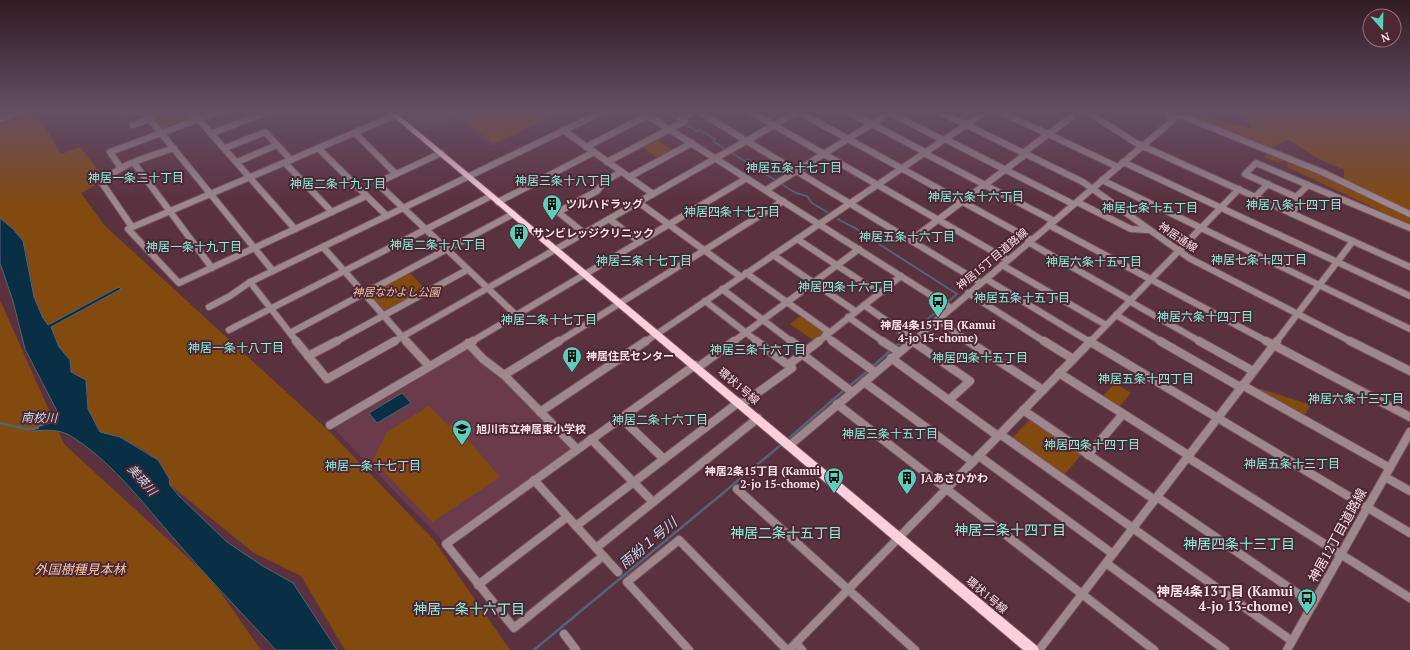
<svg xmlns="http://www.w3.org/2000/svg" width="1410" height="650" viewBox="0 0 1410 650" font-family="'PT Serif','Noto Sans JP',serif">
  <rect width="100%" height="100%" fill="#5a313e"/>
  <g fill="#6a3b4b">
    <polygon points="413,112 564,112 491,146 456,119 424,131 403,116"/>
    <polygon points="468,343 577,449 446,544 330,425"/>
  </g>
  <g fill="#834a10">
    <path d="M 32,112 L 37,120 L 41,120 L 61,154 L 80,147 L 103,176 L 99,183 L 81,193 L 104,225 L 331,433 L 433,539 L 510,650 L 345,650 L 301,576 L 254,553 L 170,485 C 165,453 127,441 100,432 L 88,409 L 88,394 L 77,374 L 71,372 L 70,360 L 59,347 L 48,325 L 43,318 L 34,297 L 26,251 L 13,229 L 0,218 L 0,122 Z"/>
    <polygon points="146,112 192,112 199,119 162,133"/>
    <polygon points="479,112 561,112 493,143 467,122 470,116"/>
    <polygon points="1240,112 1410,112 1410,211 1344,180 1344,170 1317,158 1289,140 1280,143 1272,149 1199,121 1204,117 1252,129"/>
    <polygon points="655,139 674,151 659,159 641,146"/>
    <polygon points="1271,151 1410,216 1410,225 1287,167 1288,162 1284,160 1278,163 1264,157"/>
    <polygon points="407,270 427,291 383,314 363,293"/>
    <polygon points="0,300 64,444 211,579 261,650 0,650"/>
    <polygon points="802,315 828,332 816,342 790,324"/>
    <polygon points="1115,383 1131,393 1119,407 1102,397"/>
    <polygon points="1258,388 1311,405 1304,416 1257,390"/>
    <polygon points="429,406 447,425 455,425 500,477 432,522 373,460 387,432"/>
    <polygon points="1030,419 1082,454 1064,475 1011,439"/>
  </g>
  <g fill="#092f45" stroke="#526476">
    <path d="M 0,218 L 13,229 L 23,241 L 34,297 L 43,318 L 48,325 L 119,287 L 121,289 L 51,327 L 59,347 L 70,360 L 71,372 L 86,380 L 88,409 L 100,432 L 120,437 L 158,460 L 169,478 L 170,485 L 179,496 L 227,542 L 261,565 L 293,583 L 337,650 L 276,650 C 240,611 203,573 169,533 C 140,499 108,458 69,435 C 58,429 45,430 33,431 C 40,424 49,425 58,420 L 57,411 L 25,349 L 13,301 L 0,263 Z"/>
    <polygon points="402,393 411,403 377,423 369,413"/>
  </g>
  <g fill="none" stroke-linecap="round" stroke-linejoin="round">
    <g stroke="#526476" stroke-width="2">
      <polyline points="666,112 679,120"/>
      <polyline points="684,123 696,131 700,130 715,139 713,141 725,149"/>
      <polyline points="733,154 745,161 749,160 764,169 762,172 775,180"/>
      <polyline points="781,184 796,193 807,196 812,203 827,212"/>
      <path d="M 838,219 C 851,227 869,233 879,244 L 957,294 L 901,342"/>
    </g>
    <g stroke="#526476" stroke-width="2.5">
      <polyline points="895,347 903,341"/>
      <polyline points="872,367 891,350"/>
      <polyline points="849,386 869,370"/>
      <polyline points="0,423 26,429 38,428"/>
      <polyline points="787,440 844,390"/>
      <polyline points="534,650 782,444"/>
    </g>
    <g stroke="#77515d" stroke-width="8">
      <g id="minor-far1">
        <polyline points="120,112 124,112"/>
        <polyline points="144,112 273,271"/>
        <polyline points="192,112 295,229"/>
        <polyline points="642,112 951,308"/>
        <polyline points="699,112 981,283"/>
        <polyline points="751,112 1008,260"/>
        <polyline points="799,112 1032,240"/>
        <polyline points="849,112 925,152"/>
        <polyline points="889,112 943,140"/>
        <polyline points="940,112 1083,182 1189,258 1352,342"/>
        <polyline points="1001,112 1118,167"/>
        <polyline points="1088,112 1136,143 1410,267"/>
        <polyline points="1172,117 1180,115 1322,172 1410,214"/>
        <polyline points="0,119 20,112"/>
        <polyline points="681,119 693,112"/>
        <polyline points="133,125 150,119"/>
        <polyline points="563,130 653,194"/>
        <polyline points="212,133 267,112"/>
        <polyline points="355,133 396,174"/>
        <polyline points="945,139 1073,204"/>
        <polyline points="586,147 648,115"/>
        <polyline points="225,148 265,132 291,160"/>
        <polyline points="318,148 387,216"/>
        <polyline points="441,153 377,183 516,315"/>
        <polyline points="924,153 1054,221"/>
        <polyline points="1023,153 1070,118"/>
        <polyline points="237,162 277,145"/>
        <polyline points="607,162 685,121"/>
        <polyline points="1123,162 1410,296"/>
        <polyline points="134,163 212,268"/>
        <polyline points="285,163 332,212"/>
        <polyline points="121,168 110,152 218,112"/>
        <polyline points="629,177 692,143"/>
        <polyline points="1102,180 1410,329"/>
        <polyline points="766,190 891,112"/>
        <polyline points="366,196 179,283 128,229 403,112"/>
        <polyline points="1256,196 1268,184"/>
        <polyline points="1296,197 1308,185"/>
        <polyline points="498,202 594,152"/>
        <polyline points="638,202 741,277"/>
        <polyline points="1077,202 1131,229 1148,230"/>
        <polyline points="1291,213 1300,202 1296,197 1245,174 1256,163 1410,228"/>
        <polyline points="609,219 640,242"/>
        <polyline points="1049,225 1268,342"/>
        <path d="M 132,227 L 102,183 C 120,163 149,157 174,148"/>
        <polyline points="584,233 558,212 597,191 605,181 621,172"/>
        <polyline points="797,239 879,293"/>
        <polyline points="911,240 1026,154"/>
        <polyline points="1028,242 1130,300"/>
        <polyline points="323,247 407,342"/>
        <polyline points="773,255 855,311"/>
        <polyline points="1002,265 1106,325"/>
        <polyline points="746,273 829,332"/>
        <polyline points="986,279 1090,342"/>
        <polyline points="250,282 297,342"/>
        <polyline points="722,289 792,342"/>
        <polyline points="968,293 1045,342"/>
        <polyline points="705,301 758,342"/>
        <polyline points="1129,301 1201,342"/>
        <polyline points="864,305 914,340"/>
        <polyline points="209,307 230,296 250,282 602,112"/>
        <polyline points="1116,315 1162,342"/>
        <polyline points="848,317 884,342"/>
        <polyline points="937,320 970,342"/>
        <polyline points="229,330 491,196"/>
        <polyline points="290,333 513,214"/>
        <polyline points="825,335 834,342"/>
        <polyline points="335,342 467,270"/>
        <polyline points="393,342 797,112"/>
        <polyline points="471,342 747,178"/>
        <polyline points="558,342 783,201"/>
        <polyline points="645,342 985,112"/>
        <polyline points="733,342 859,249"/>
        <polyline points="818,342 901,276"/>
        <polyline points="912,342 1172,121 1169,112"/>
        <polyline points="1090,342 1239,189"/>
        <polyline points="1276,342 1353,241"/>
      </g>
    </g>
    <g stroke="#77515d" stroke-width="10">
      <g id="minor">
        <polyline points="296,341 327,379 395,341"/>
        <polyline points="406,341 429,366"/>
        <polyline points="791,341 805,351"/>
        <polyline points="832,341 875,372"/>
        <polyline points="882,341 899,352"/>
        <polyline points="912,341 970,381 949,400"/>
        <polyline points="968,341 1043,390"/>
        <polyline points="1044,341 1073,359"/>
        <polyline points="1089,341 1410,533"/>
        <polyline points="1160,341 1240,387"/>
        <polyline points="1199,341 1253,371"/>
        <polyline points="1266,341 1410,417"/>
        <polyline points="1350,341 1410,371"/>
        <polyline points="468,343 483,359 504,375 577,449"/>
        <polyline points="802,354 852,392"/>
        <polyline points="308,356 337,341"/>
        <polyline points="891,358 998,436"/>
        <polyline points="788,365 819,341"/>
        <polyline points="697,368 734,341"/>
        <polyline points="1059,373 1188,455"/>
        <polyline points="504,375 559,341"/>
        <polyline points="864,382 973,462"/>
        <polyline points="1242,385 1390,468"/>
        <polyline points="742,404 792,368 756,341"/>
        <polyline points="837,404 1154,650"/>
        <polyline points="1023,410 1155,500"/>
        <polyline points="540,412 646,341"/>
        <polyline points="621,418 664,459"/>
        <polyline points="330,425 473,341"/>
        <polyline points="1000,434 1292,641"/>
        <polyline points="591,439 653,502"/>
        <polyline points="790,445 913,341"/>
        <polyline points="1088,455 1123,414"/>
        <polyline points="979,456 1113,554"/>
        <polyline points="1187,457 1410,598"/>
        <polyline points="1385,477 1410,491"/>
        <polyline points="534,480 618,572"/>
        <polyline points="737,489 915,650"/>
        <polyline points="1157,497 1313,604"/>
        <polyline points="576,526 739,402"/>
        <polyline points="596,548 758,418"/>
        <polyline points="603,556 514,628 446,544 695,365"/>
        <polyline points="1106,563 1225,650"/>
        <polyline points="478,585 567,517"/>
        <polyline points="564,634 576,650"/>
        <polyline points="796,643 802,650"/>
        <polyline points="689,650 627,582 679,540 787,650"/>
        <polyline points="789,650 1091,341"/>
        <polyline points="1039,650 1277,341"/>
        <polyline points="1287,650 1410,432"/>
      </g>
    </g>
    <g stroke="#77515d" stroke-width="2">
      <polygon id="major" points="388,112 395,112 1037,646 1039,650 1023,650"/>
    </g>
    <use href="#minor-far1" stroke="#9e888e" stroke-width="6"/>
    <use href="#minor" stroke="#9e888e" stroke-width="8"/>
    <use href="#major" fill="#fccfdc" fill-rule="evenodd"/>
  </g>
  <linearGradient id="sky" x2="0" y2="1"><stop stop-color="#321b22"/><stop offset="0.55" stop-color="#654e63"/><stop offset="1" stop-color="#654e63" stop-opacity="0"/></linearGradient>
  <rect width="1410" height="203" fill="url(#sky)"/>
  <defs>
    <g id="building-pin" transform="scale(1)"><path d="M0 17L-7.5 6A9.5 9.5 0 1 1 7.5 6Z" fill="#5dceb9" stroke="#4e2734"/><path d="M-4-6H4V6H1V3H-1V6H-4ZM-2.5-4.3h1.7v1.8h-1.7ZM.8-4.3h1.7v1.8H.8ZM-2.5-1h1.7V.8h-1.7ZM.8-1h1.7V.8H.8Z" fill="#111"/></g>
    <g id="bus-pin" transform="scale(1)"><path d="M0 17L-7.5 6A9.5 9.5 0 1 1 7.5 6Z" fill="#5dceb9" stroke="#4e2734"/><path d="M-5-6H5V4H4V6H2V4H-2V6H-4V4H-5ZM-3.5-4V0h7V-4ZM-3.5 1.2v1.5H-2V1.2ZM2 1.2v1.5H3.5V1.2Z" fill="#111"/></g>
    <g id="school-pin" transform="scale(1)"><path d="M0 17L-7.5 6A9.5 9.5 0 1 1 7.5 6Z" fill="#5dceb9" stroke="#4e2734"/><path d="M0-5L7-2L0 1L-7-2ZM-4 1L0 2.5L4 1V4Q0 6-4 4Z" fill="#111"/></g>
  </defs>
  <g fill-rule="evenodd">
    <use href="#building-pin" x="552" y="204"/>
    <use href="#building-pin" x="519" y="233"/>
    <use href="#bus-pin" x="938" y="301"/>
    <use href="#building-pin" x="572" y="356"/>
    <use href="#school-pin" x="462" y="429"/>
    <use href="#bus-pin" x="834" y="477"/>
    <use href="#building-pin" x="907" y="478"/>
    <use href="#bus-pin" x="1307" y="598"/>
  </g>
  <g text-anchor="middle" stroke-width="4" stroke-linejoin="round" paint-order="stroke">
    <g font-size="11" font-weight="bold" fill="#fbe1e8" stroke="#4e2734" text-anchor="start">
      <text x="566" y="208">ツルハドラッグ</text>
      <text x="533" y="237">サンビレッジクリニック</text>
      <text x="938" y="329" text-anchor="middle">神居4条15丁目 (Kamui<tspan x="938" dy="13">4-jo 15-chome)</tspan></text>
      <text x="586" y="360">神居住民センター</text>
      <text x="476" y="433">旭川市立神居東小学校</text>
      <text x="820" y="475" text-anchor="end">神居2条15丁目 (Kamui<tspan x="820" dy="13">2-jo 15-chome)</tspan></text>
      <text x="921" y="482">JAあさひかわ</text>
    </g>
    <g font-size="11" fill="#fbe1e8" stroke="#4e2734">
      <text transform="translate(1178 237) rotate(34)" y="4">神居通線</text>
      <text transform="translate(992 259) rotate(-40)" y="4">神居15丁目道路線</text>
      <text transform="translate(739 386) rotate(40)" y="4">環状1号線</text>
      <text transform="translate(987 595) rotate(40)" y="4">環状1号線</text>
    </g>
    <g font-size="11" font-style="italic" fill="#f3c6a3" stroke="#4e2734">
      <text x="396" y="296">神居なかよし公園</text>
    </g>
    <g font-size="12" fill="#8bf0dc" stroke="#4e2734">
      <text x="794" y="172">神居五条十七丁目</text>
      <text x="136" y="182">神居一条二十丁目</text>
      <text x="563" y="185">神居三条十八丁目</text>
      <text x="338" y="188">神居二条十九丁目</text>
      <text x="976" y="201">神居六条十六丁目</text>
      <text x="1294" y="209">神居八条十四丁目</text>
      <text x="1150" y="212">神居七条十五丁目</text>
      <text x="732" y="216">神居四条十七丁目</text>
      <text x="907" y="241">神居五条十六丁目</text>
      <text x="438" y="249">神居二条十八丁目</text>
      <text x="194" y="251">神居一条十九丁目</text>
      <text x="1259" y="264">神居七条十四丁目</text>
      <text x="644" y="265">神居三条十七丁目</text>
      <text x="1094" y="266">神居六条十五丁目</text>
      <text x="846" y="291">神居四条十六丁目</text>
      <text x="1022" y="302">神居五条十五丁目</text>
      <text x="1205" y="321">神居六条十四丁目</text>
      <text x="549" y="324">神居二条十七丁目</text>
      <text x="236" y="352">神居一条十八丁目</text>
      <text x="758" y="354">神居三条十六丁目</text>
      <text x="980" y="362">神居四条十五丁目</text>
      <text x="1146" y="383">神居五条十四丁目</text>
      <text x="1356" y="403">神居六条十三丁目</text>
      <text x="660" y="424">神居二条十六丁目</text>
      <text x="890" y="438">神居三条十五丁目</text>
      <text x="1092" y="449">神居四条十四丁目</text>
      <text x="1292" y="468">神居五条十三丁目</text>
      <text x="373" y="470">神居一条十七丁目</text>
    </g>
    <g font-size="12" font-style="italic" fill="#c3dbec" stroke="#4e2734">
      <text transform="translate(39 418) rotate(1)" y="4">南校川</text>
      <text transform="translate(142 480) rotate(48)" y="4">美瑛川</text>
    </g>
    <g font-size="13" fill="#fbe1e8" stroke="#4e2734">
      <text transform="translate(1337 535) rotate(-61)" y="5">神居12丁目道路線</text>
    </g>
    <g font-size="13" font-style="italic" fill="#f3c6a3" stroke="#4e2734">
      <text x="80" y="574">外国樹種見本林</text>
    </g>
    <g font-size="13" font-weight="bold" fill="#fbe1e8" stroke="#4e2734" text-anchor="end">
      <text x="1293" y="596">神居4条13丁目 (Kamui<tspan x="1293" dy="15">4-jo 13-chome)</tspan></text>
    </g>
    <g font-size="14" fill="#8bf0dc" stroke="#4e2734">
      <text x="1010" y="535">神居三条十四丁目</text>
      <text x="786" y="538">神居二条十五丁目</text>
      <text x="1239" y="549">神居四条十三丁目</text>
      <text x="469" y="614">神居一条十六丁目</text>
    </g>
    <g font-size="14" font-style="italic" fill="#c3dbec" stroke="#4e2734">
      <text transform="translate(648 543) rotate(-40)" y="5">雨紛１号川</text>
    </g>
  </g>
  <g transform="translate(1382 28) rotate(160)"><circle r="19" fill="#4e2734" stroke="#93717c"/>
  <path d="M0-3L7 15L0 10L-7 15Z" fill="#5dceb9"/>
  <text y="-6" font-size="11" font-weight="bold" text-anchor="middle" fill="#fbe1e8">N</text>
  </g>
</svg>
